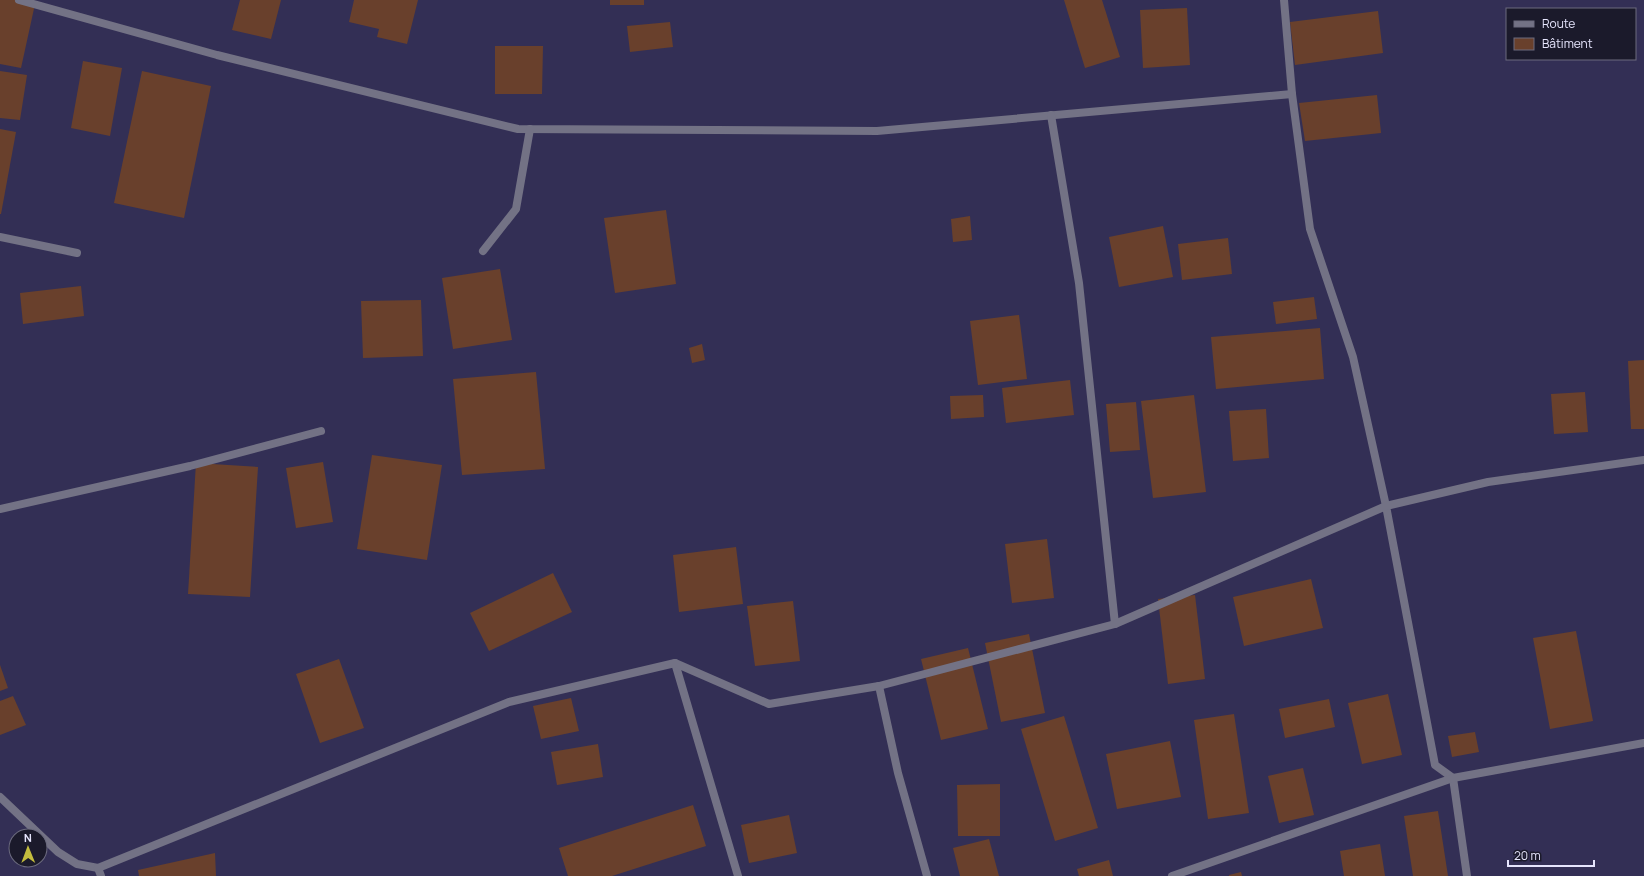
<svg xmlns="http://www.w3.org/2000/svg" width="1644" height="876" viewBox="0 0 1644 876" font-family="Manrope,sans-serif">
  <rect width="100%" height="100%" fill="#332f55"/>
  <g fill="#69402c">
    <polygon points="0,0 15,0 35,4 21,68 0,64"/>
    <polygon points="240,0 281,0 271,39 232,30"/>
    <polygon points="354,0 418,0 407,44 377,37 379,29 349,22"/>
    <rect x="610" y="0" width="34" height="5"/>
    <polygon points="1064,0 1102,0 1120,57 1085,68"/>
    <polygon points="1187,8 1190,65 1143,68 1140,10"/>
    <polygon points="1378,11 1383,53 1295,65 1290,22"/>
    <polygon points="670,22 673,47 630,52 627,26"/>
    <polygon points="495,46 543,46 542,94 495,94"/>
    <polygon points="83,61 122,68 110,136 71,128"/>
    <polygon points="0,71 27,75 20,120 0,118"/>
    <polygon points="142,71 211,86 184,218 114,203"/>
    <polygon points="1377,95 1381,133 1305,141 1299,103"/>
    <polygon points="0,129 16,132 1,214 0,214"/>
    <polygon points="666,210 676,284 615,293 604,218"/>
    <polygon points="970,216 972,240 953,242 951,219"/>
    <polygon points="1163,226 1173,277 1119,287 1109,237"/>
    <polygon points="1228,238 1232,274 1182,280 1178,244"/>
    <polygon points="500,269 512,340 453,349 442,278"/>
    <polygon points="81,286 84,316 23,324 20,293"/>
    <polygon points="1314,297 1317,319 1276,324 1273,302"/>
    <polygon points="421,300 423,356 363,358 361,301"/>
    <polygon points="1019,315 1027,379 978,385 970,321"/>
    <polygon points="1320,328 1324,379 1216,389 1211,337"/>
    <polygon points="702,344 705,360 692,363 689,348"/>
    <polygon points="1644,360 1644,429 1631,429 1628,361"/>
    <polygon points="536,372 545,469 462,475 453,379"/>
    <polygon points="1070,380 1074,415 1006,423 1002,388"/>
    <polygon points="1585,392 1588,432 1554,434 1551,394"/>
    <polygon points="983,395 984,417 951,419 950,396"/>
    <polygon points="1194,395 1206,492 1153,498 1141,401"/>
    <polygon points="1136,402 1140,450 1110,452 1106,404"/>
    <polygon points="1266,409 1269,458 1233,461 1229,411"/>
    <polygon points="372,455 442,465 427,560 357,549"/>
    <polygon points="323,462 333,522 296,528 286,468"/>
    <polygon points="196,463 258,467 250,597 188,594"/>
    <polygon points="1047,539 1054,598 1012,603 1005,544"/>
    <polygon points="736,547 743,604 679,612 673,555"/>
    <polygon points="553,573 572,612 489,651 470,613"/>
    <polygon points="1311,579 1323,628 1244,646 1233,597"/>
    <polygon points="1195,595 1205,679 1168,684 1158,599"/>
    <polygon points="793,601 800,661 755,666 747,606"/>
    <polygon points="1576,631 1593,721 1550,729 1533,638"/>
    <polygon points="1029,634 1045,713 1001,722 985,643"/>
    <polygon points="968,648 988,729 941,740 921,659"/>
    <polygon points="339,659 364,728 320,743 296,674"/>
    <polygon points="0,665 8,688 0,691"/>
    <polygon points="1388,694 1402,755 1362,764 1348,703"/>
    <polygon points="13,696 26,725 0,735 0,701"/>
    <polygon points="571,698 579,731 541,739 533,706"/>
    <polygon points="1329,699 1335,727 1285,738 1279,709"/>
    <polygon points="1234,714 1249,813 1208,819 1194,720"/>
    <polygon points="1064,716 1098,828 1055,841 1021,729"/>
    <polygon points="1475,732 1479,752 1452,757 1448,736"/>
    <polygon points="1170,741 1181,797 1117,809 1106,754"/>
    <polygon points="598,744 603,777 557,785 551,752"/>
    <polygon points="1303,768 1314,815 1279,823 1268,776"/>
    <polygon points="1000,784 1000,836 958,836 957,785"/>
    <polygon points="693,805 706,846 612,876 568,876 559,848"/>
    <polygon points="1438,811 1448,876 1413,876 1404,816"/>
    <polygon points="789,815 797,853 749,863 741,825"/>
    <polygon points="989,839 999,876 960,876 953,848"/>
    <polygon points="1380,844 1385,876 1344,876 1340,851"/>
    <polygon points="215,853 216,876 139,876 138,870"/>
    <polygon points="1109,860 1113,876 1079,876 1077,869"/>
    <polygon points="1241,872 1242,876 1229,876 1229,875"/>
  </g>
  <g fill="none" stroke-linecap="round" stroke-linejoin="round">
    <polyline stroke="#737285" stroke-width="8" points="0,237 77,253"/>
    <g stroke="#737285" stroke-width="8">
      <polyline points="19,0 217,55 518,129 877,131 1292,94"/>
      <polyline points="1284,0 1292,94 1310,229 1353,357 1386,506 1435,765 1453,778 1467,876"/>
      <polyline points="1051,115 1079,283 1115,624"/>
      <polyline points="483,251 516,209 530,129"/>
      <polyline points="0,509 190,466 321,431"/>
      <polyline points="675,663 738,876"/>
      <polyline points="879,686 898,773 927,876"/>
      <polyline points="0,797 58,852 77,864 98,868"/>
      <polyline points="101,876 98,868 509,702 675,663 769,704 879,686 1115,624 1386,506 1488,482 1644,460"/>
      <polyline points="1172,876 1453,778 1644,743"/>
    </g>
  </g>
  <rect x="1506" y="8" width="130" height="52" fill="#1b1a2b" stroke="#6c6b7f"/>
  <rect x="1514" y="21" width="20" height="6" fill="#737285" stroke="#6c6b7f"/>
  <text x="1542" y="28" font-size="12" fill="#e6e5fd">Route</text>
  <rect x="1514" y="38" width="20" height="12" fill="#69402c" stroke="#6c6b7f"/>
  <text x="1542" y="48" font-size="12" fill="#e6e5fd">Bâtiment</text>
  <g transform="translate(28 848) rotate(359)"><circle r="19" fill="#1b1a2b" stroke="#6c6b7f"/>
  <path d="M0-3L7 15L0 10L-7 15Z" fill="#c3bd3e"/>
  <text y="-6" font-size="11" font-weight="bold" text-anchor="middle" fill="#e6e5fd">N</text>
  </g>
  <path d="M1508 860v6h86v-6" fill="none" stroke="#e6e5fd" stroke-width="2"/>
  <text x="1514" y="860" font-size="12" fill="#e6e5fd" stroke="#1b1a2b" stroke-width="3" paint-order="stroke">20 m</text>
</svg>
